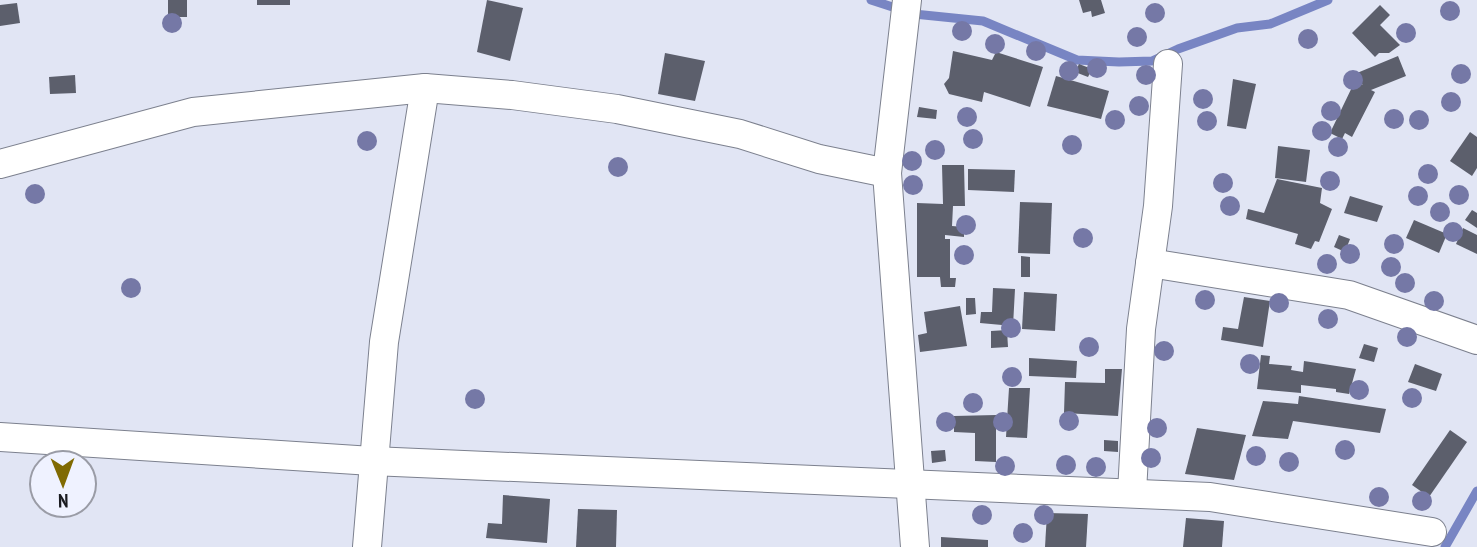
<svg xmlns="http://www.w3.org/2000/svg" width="1477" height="547" viewBox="0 0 1477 547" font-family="'PT Sans Narrow',sans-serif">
  <rect width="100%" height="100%" fill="#e1e5f4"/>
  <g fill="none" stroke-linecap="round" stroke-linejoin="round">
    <g stroke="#7885c3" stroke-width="9">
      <polyline points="871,0 914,14 983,21 1077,60 1119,62 1152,61 1178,49 1237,28 1270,24 1328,0"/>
      <polyline points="1445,547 1477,491"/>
    </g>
  </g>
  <g fill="#5c5f6c">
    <rect x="168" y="0" width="19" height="17"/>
    <rect x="257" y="0" width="33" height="5"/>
    <polygon points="487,0 523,8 510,61 477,52"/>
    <polygon points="1079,0 1101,0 1105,13 1092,17 1091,11 1083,13"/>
    <polygon points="17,3 20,23 0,26 0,5"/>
    <polygon points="1380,5 1390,15 1380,25 1400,45 1389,53 1379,53 1375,57 1352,33"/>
    <polygon points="953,51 992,60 996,52 1043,67 1030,107 984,92 982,102 949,94 944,84 949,78"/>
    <polygon points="665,53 705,61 695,101 658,94"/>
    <polygon points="1398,56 1406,76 1371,90 1375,92 1352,137 1345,133 1342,139 1330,133 1355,81 1363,85 1356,78 1357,73"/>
    <polygon points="1079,64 1092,69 1088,77 1075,72"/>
    <polygon points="75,75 76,93 50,94 49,77"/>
    <polygon points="1056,76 1109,91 1101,119 1047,106"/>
    <polygon points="1233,79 1256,84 1246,129 1227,126"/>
    <polygon points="919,107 937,110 936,119 917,117"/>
    <polygon points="1470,132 1477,137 1477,168 1472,176 1450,161"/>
    <polygon points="1278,146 1310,150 1306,182 1275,178"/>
    <polygon points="942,165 964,165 965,206 953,206 952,226 964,227 964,237 945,235 945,239 950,239 950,278 956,278 955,287 941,287 940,277 917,277 917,203 943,204"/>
    <polygon points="968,169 1015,170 1014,192 968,190"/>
    <polygon points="1277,179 1322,188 1320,203 1332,209 1319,242 1315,241 1311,249 1295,244 1298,234 1246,219 1248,209 1264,213"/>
    <polygon points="1350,196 1383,206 1377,222 1344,213"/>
    <polygon points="1020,202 1052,203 1050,254 1018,253"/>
    <polygon points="1472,210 1477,213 1477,228 1465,220"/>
    <polygon points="1414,220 1447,234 1439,253 1406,238"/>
    <polygon points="1463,228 1477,235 1477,254 1456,244"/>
    <polygon points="1339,235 1350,239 1345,252 1334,247"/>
    <polygon points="1021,256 1030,257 1030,277 1021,277"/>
    <polygon points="993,288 1015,289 1013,326 980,323 981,312 992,312"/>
    <polygon points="1024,292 1057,294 1055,331 1022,329"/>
    <polygon points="1244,297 1270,301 1263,347 1221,340 1223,327 1238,329"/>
    <polygon points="966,298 975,298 976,314 966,315"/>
    <polygon points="960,306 967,346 920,352 918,335 927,333 924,312"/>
    <polygon points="1007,330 1008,347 991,348 991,331"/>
    <polygon points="1364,344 1378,348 1374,362 1359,358"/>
    <polygon points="1261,355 1270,356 1269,364 1292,366 1291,370 1303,372 1304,361 1356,369 1349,394 1336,392 1336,389 1301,385 1301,393 1257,389"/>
    <polygon points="1029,358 1077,361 1076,378 1029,376"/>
    <polygon points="1415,364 1442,374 1436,391 1408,382"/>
    <polygon points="1105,369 1122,369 1118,416 1064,413 1065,382 1105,383"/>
    <polygon points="1009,388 1030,388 1027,438 1006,437"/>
    <polygon points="1299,396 1386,409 1380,433 1293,421 1288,439 1252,436 1263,401 1298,404"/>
    <polygon points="996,415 996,462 975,461 975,433 954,432 954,416"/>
    <polygon points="1197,428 1246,435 1234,480 1185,474"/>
    <polygon points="1450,430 1467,442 1429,497 1412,485"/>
    <polygon points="1104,440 1118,441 1118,452 1104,451"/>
    <polygon points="945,450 946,461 932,463 931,451"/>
    <polygon points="503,495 550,499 547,543 486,538 488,523 502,524"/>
    <polygon points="578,509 617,510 616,547 576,547"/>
    <polygon points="1047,513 1088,514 1086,547 1045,547"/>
    <polygon points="1186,518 1224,521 1222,547 1183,547"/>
    <polygon points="941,537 988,540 988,547 941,547"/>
  </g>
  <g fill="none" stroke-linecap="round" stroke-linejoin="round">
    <g stroke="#7c808e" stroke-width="30">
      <g id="street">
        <polyline points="907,0 887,173 915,547"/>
        <polyline points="0,164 193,112 425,88 512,95 617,109 740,134 819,159 887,173"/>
        <polyline points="1150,263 1349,295 1477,340"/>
        <polyline points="0,437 372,461 1210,497 1432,532"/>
        <polyline points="1132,492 1141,329 1158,206 1168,64"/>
        <polyline points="367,547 384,342 425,88"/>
      </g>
    </g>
    <use href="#street" stroke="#fff" stroke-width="28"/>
  </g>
  <g fill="#7578a6">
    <circle cx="1450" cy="11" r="10"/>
    <circle cx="1155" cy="13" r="10"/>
    <circle cx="172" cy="23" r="10"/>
    <circle cx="962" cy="31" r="10"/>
    <circle cx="1406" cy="33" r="10"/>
    <circle cx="1137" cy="37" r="10"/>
    <circle cx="1308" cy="39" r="10"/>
    <circle cx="995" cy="44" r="10"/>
    <circle cx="1036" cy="51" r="10"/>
    <circle cx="1097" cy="68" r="10"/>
    <circle cx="1069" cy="71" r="10"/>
    <circle cx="1461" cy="74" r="10"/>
    <circle cx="1146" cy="75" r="10"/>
    <circle cx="1353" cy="80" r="10"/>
    <circle cx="1203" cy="99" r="10"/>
    <circle cx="1451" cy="102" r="10"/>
    <circle cx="1139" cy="106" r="10"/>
    <circle cx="1331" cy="111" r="10"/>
    <circle cx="967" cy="117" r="10"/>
    <circle cx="1394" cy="119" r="10"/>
    <circle cx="1115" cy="120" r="10"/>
    <circle cx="1419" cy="120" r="10"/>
    <circle cx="1207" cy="121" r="10"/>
    <circle cx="1322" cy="131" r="10"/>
    <circle cx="973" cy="139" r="10"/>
    <circle cx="367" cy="141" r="10"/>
    <circle cx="1072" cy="145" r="10"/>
    <circle cx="1338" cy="147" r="10"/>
    <circle cx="935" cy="150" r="10"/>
    <circle cx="912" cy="161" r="10"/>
    <circle cx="618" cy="167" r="10"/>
    <circle cx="1428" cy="174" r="10"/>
    <circle cx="1330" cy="181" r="10"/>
    <circle cx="1223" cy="183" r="10"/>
    <circle cx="913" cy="185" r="10"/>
    <circle cx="35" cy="194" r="10"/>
    <circle cx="1459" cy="195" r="10"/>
    <circle cx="1418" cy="196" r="10"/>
    <circle cx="1230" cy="206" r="10"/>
    <circle cx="1440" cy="212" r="10"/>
    <circle cx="966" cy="225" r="10"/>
    <circle cx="1453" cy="232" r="10"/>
    <circle cx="1083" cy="238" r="10"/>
    <circle cx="1394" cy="244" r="10"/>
    <circle cx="1350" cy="254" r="10"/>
    <circle cx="964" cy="255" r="10"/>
    <circle cx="1327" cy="264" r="10"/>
    <circle cx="1391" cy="267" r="10"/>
    <circle cx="1405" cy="283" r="10"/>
    <circle cx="131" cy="288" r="10"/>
    <circle cx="1205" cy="300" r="10"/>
    <circle cx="1434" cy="301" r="10"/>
    <circle cx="1279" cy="303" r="10"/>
    <circle cx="1328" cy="319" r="10"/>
    <circle cx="1011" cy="328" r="10"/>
    <circle cx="1407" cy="337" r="10"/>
    <circle cx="1089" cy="347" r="10"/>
    <circle cx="1164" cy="351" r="10"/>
    <circle cx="1250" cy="364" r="10"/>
    <circle cx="1012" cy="377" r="10"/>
    <circle cx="1359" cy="390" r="10"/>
    <circle cx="1412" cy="398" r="10"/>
    <circle cx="475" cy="399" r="10"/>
    <circle cx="973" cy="403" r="10"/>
    <circle cx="1069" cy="421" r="10"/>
    <circle cx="946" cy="422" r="10"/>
    <circle cx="1003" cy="422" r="10"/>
    <circle cx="1157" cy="428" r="10"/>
    <circle cx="1345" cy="450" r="10"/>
    <circle cx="1256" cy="456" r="10"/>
    <circle cx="1151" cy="458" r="10"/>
    <circle cx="1289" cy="462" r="10"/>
    <circle cx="1066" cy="465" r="10"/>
    <circle cx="1005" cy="466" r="10"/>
    <circle cx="1096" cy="467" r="10"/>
    <circle cx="1379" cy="497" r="10"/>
    <circle cx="1422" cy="501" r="10"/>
    <circle cx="982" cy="515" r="10"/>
    <circle cx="1044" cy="515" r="10"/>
    <circle cx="1023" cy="533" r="10"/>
  </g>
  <g transform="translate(63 484) rotate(179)"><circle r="33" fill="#eff2ff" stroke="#9a9ca6" stroke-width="2"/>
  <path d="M0-5L12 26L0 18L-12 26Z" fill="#806a02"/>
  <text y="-10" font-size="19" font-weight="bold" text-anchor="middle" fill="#1a1b20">N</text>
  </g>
</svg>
